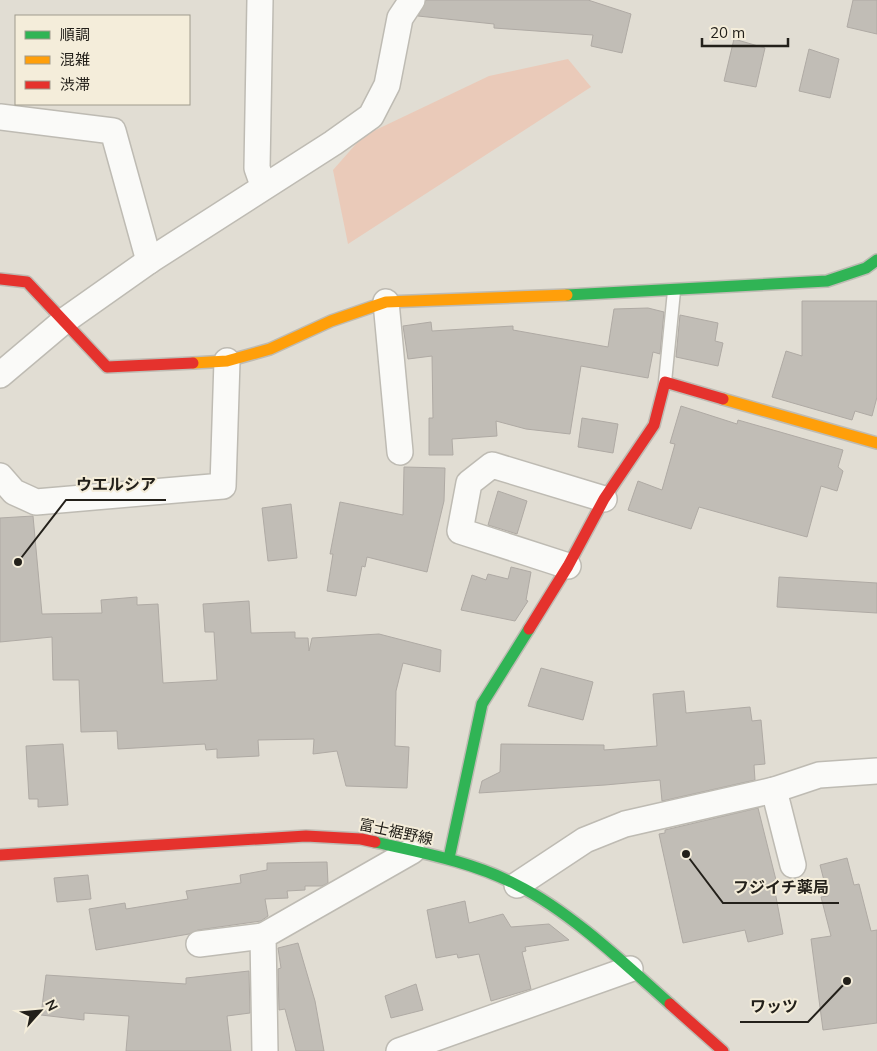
<svg xmlns="http://www.w3.org/2000/svg" width="877" height="1051" viewBox="0 0 877 1051" font-family="Mulish,'Noto Sans JP',sans-serif">
  <rect width="100%" height="100%" fill="#e1ddd3"/>
  <polygon fill="#eacab9" points="568,59 591,87 348,244 333,170 363,136 489,76"/>
  <g fill="#c1bdb6" stroke="#afaaa4">
    <polygon points="426,0 588,0 631,14 622,53 591,46 593,35 494,28 494,24 418,16"/>
    <polygon points="853,0 877,0 877,34 847,27"/>
    <polygon points="734,39 765,48 756,87 724,81"/>
    <polygon points="809,49 839,59 830,98 799,91"/>
    <polygon points="802,301 877,301 877,397 872,416 855,411 852,420 772,397 786,351 802,356"/>
    <polygon points="648,308 664,312 660,354 653,352 648,378 581,366 570,434 526,429 496,421 497,436 452,439 453,455 429,455 429,418 433,418 432,356 408,359 403,326 431,322 432,331 513,326 513,330 608,347 614,309"/>
    <polygon points="680,315 718,323 715,341 723,343 718,366 676,357"/>
    <polygon points="681,406 737,424 738,420 843,450 838,467 843,471 837,491 821,486 807,537 699,507 691,529 628,510 638,481 662,490 675,444 670,443"/>
    <polygon points="582,418 618,424 613,453 578,447"/>
    <polygon points="404,467 445,468 444,501 427,572 367,557 365,567 362,566 356,596 327,591 333,554 330,554 340,502 403,515"/>
    <polygon points="498,491 527,501 517,534 488,525"/>
    <polygon points="291,504 297,558 268,561 262,508"/>
    <polygon points="33,516 42,614 102,613 101,600 137,597 137,605 158,604 163,683 217,680 214,632 205,632 203,604 249,601 251,633 295,632 295,638 308,638 309,651 312,638 379,634 441,650 440,672 403,663 396,691 395,746 409,747 407,788 346,786 337,751 313,754 314,739 258,740 259,756 217,758 217,749 206,750 205,744 118,749 117,731 81,732 79,680 53,680 52,637 0,642 0,518"/>
    <polygon points="511,567 531,572 526,600 528,601 515,621 461,610 472,575 486,580 488,574 508,579"/>
    <polygon points="779,577 877,583 877,613 777,607"/>
    <polygon points="541,668 593,682 583,720 528,706"/>
    <polygon points="684,691 686,713 750,707 752,721 761,720 765,764 754,765 755,780 662,801 660,780 605,785 479,793 482,781 500,772 501,744 604,745 604,750 657,746 653,694"/>
    <polygon points="63,744 68,805 38,807 38,799 29,799 26,746"/>
    <polygon points="758,808 776,880 773,881 783,934 748,942 745,930 683,943 659,834 665,833 665,830"/>
    <polygon points="847,858 854,885 859,884 871,931 877,930 877,1023 823,1030 811,939 831,936 821,897 828,896 820,865"/>
    <polygon points="327,862 328,883 322,886 305,886 305,890 287,891 288,898 265,899 268,916 261,921 198,930 189,934 96,950 89,909 125,903 126,909 188,899 186,891 241,883 240,875 267,870 267,863"/>
    <polygon points="88,875 91,899 57,902 54,878"/>
    <polygon points="465,901 469,923 503,914 511,927 549,924 569,940 525,947 526,951 522,952 531,989 491,1001 479,954 458,958 457,954 436,958 427,910"/>
    <polygon points="298,943 315,1001 324,1051 296,1051 285,1009 279,1010 278,969 281,968 278,948"/>
    <polygon points="249,971 250,1013 227,1016 231,1051 126,1051 129,1016 84,1013 84,1020 41,1015 46,975 186,984 186,978"/>
    <polygon points="416,984 423,1010 391,1018 385,996"/>
  </g>
  <g fill="none" stroke-linecap="round" stroke-linejoin="round">
    <g stroke="#bebbb3" stroke-width="15">
      <polyline id="lane" points="665,382 674,291"/>
    </g>
    <g stroke="#bebbb3" stroke-width="28">
      <g id="street">
        <polyline points="260,0 257,168 263,185"/>
        <polyline points="0,117 113,131 149,261"/>
        <polyline points="386,302 400,452"/>
        <polyline points="0,375 64,321 149,261 333,143 371,116 387,85 400,18 412,0"/>
        <polyline points="0,476 14,492 36,502 223,486 227,361"/>
        <polyline points="568,566 460,531 469,483 492,465 604,499"/>
        <polyline points="774,790 793,865"/>
        <polyline points="517,885 585,840 625,824 774,790 819,775 877,771"/>
        <polyline points="199,944 263,936"/>
        <polyline points="265,1051 263,936 412,851"/>
        <polyline points="399,1051 630,969"/>
      </g>
    </g>
    <g stroke="#bebbb3" stroke-width="14">
      <g id="fast">
        <polyline points="567,295 827,281 866,268 877,260"/>
        <path d="M 375,842 C 424,853 473,862 517,885 C 571,912 625,964 670,1004"/>
        <polyline points="449,858 482,704 529,629"/>
      </g>
    </g>
    <g stroke="#bebbb3" stroke-width="14">
      <g id="slow">
        <polyline points="193,363 227,361 270,349 331,321 386,302 567,295"/>
        <polyline points="723,399 877,443"/>
      </g>
    </g>
    <g stroke="#bebbb3" stroke-width="14">
      <g id="jam">
        <polyline points="0,279 27,282 107,367 193,363"/>
        <polyline points="529,629 568,566 604,499 654,425 665,382 723,399"/>
        <polyline points="0,855 306,836 361,839 375,842"/>
        <polyline points="670,1004 723,1051"/>
      </g>
    </g>
    <use href="#lane" stroke="#fafaf8" stroke-width="12"/>
    <use href="#street" stroke="#fafaf8" stroke-width="25"/>
    <use href="#fast" stroke="#30b455" stroke-width="11"/>
    <use href="#slow" stroke="#ff9f0a" stroke-width="11"/>
    <use href="#jam" stroke="#e5322d" stroke-width="11"/>
  </g>
  <g text-anchor="middle" stroke-width="4" stroke-linejoin="round" paint-order="stroke">
    <g font-size="15" fill="#23201a" stroke="#f4edda">
      <text transform="translate(396 832) rotate(12)" y="5">富士裾野線</text>
    </g>
  </g>
  <path fill="none" stroke="#23201a" stroke-width="2" d="M18 562L66 500H166M686 854L723 903H839M847 981L808 1022H740"/>
  <g fill="#23201a" stroke="#f4edda" stroke-width="2">
    <circle cx="18" cy="562" r="5"/>
    <circle cx="686" cy="854" r="5"/>
    <circle cx="847" cy="981" r="5"/>
  </g>
  <g font-size="16" text-anchor="middle" font-weight="bold" fill="#23201a" stroke="#f4edda" stroke-width="4" stroke-linejoin="round" paint-order="stroke">
    <text x="116" y="490">ウエルシア</text>
    <text x="781" y="893">フジイチ薬局</text>
    <text x="774" y="1012">ワッツ</text>
  </g>
  <rect x="15" y="15" width="175" height="90" fill="#f4edda" stroke="#a09b8d"/>
  <rect x="25" y="31" width="25" height="8" fill="#30b455" stroke="#a09b8d"/>
  <text x="60" y="40" font-size="15" fill="#23201a">順調</text>
  <rect x="25" y="56" width="25" height="8" fill="#ff9f0a" stroke="#a09b8d"/>
  <text x="60" y="65" font-size="15" fill="#23201a">混雑</text>
  <rect x="25" y="81" width="25" height="8" fill="#e5322d" stroke="#a09b8d"/>
  <text x="60" y="90" font-size="15" fill="#23201a">渋滞</text>
  <g transform="translate(40 1011) rotate(63)" stroke="#f4edda" stroke-width="4" paint-order="stroke">
  <path d="M0-4L9 19L0 12L-9 19Z" fill="#23201a"/>
  <text y="-8" font-size="14" font-weight="bold" text-anchor="middle" fill="#23201a">N</text>
  </g>
  <path d="M702 38v8h86v-8" fill="none" stroke="#23201a" stroke-width="2.5"/>
  <text x="710" y="38" font-size="15" fill="#23201a" stroke="#f4edda" stroke-width="4" paint-order="stroke">20 m</text>
</svg>
